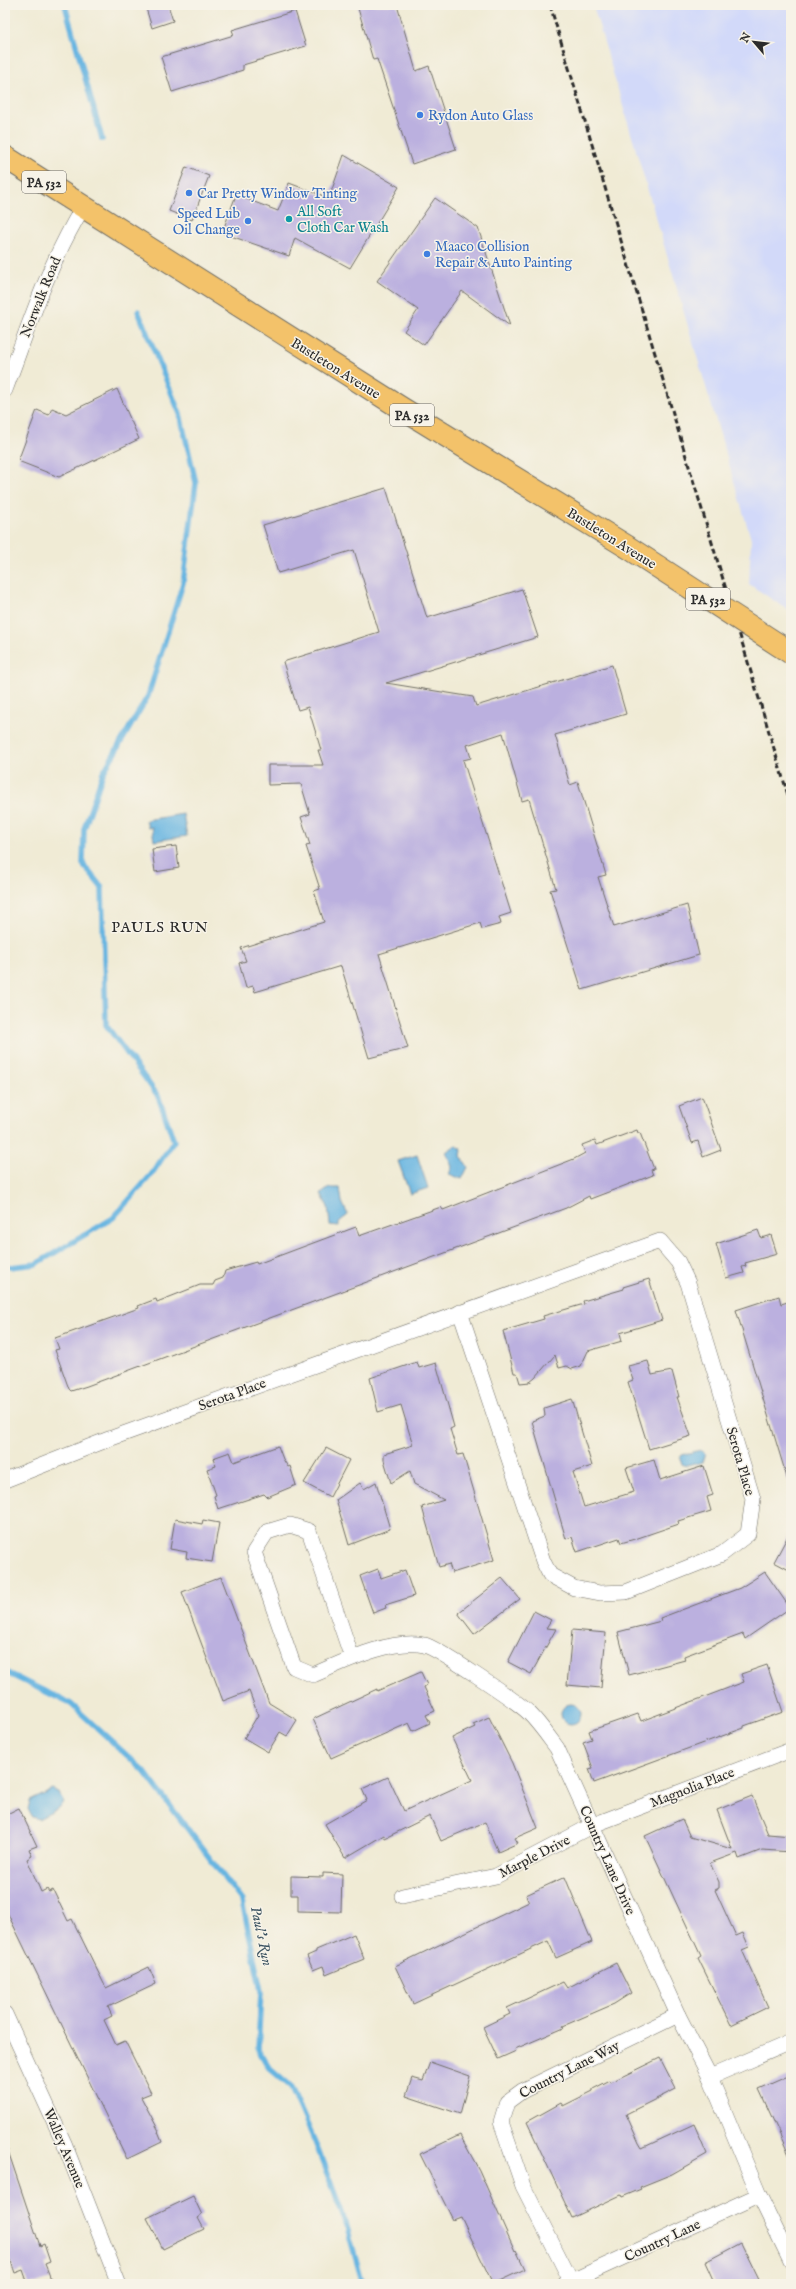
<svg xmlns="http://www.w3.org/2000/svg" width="796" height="2289" viewBox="0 0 796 2289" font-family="'IM FELL English',serif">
  <rect width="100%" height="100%" fill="#f7f3e8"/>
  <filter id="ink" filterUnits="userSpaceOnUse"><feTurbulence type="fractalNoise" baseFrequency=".025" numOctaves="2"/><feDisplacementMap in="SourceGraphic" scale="8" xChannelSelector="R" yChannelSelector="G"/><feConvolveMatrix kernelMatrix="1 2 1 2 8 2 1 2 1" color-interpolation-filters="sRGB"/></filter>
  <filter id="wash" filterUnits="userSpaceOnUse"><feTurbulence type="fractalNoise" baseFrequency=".012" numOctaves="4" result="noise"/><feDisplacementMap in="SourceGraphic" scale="16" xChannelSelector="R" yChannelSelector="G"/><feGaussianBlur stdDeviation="0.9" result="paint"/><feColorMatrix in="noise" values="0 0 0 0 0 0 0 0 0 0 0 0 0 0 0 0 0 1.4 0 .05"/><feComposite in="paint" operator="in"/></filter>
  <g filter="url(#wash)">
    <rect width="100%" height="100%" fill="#f0ebd5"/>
    <polygon fill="#d2d9f9" points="593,5 767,5 791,9 791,612 749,584 751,539"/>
    <g fill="#67b5e1" stroke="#497086">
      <polygon points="183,814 187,836 154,841 152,827 148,828 146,820"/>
      <polygon points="456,1145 462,1150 461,1156 468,1167 462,1179 449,1174 452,1167 446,1152"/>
      <polygon points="417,1155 428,1188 410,1194 398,1161"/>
      <polygon points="329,1188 340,1188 342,1202 348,1215 339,1222 339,1226 330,1225 328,1207 321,1194"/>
      <polygon points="700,1450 705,1454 702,1462 687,1466 682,1464 680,1458 682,1455"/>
      <circle cx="571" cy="1714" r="10"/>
      <polygon points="53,1790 59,1793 64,1802 60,1808 38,1819 32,1817 28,1809 30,1801"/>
    </g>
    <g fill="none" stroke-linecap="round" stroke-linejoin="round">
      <g stroke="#67b5e1" stroke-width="5.5">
        <polyline points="65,5 102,139"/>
        <polyline points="5,1265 10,1267 36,1264 113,1218 151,1175 174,1141 158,1096 106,1025 102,888 83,864 84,829 103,773 148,696 183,583 196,483 180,414 138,311"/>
        <polyline points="5,1672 71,1704 144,1771 242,1901 261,1991 258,2049 269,2068 291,2087 315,2142 345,2220 363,2284"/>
      </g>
    </g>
    <g id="blocks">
      <g fill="#bbb0df">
        <polygon points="145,5 168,5 173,21 152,28"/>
        <polygon points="357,5 397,5 416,71 429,66 456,149 412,164 377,59 373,60"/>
        <polygon points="295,11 306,46 243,65 243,70 172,92 161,57 234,35 232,30"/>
        <polygon points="344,155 399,187 350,268 295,238 289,256 222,233 236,195 278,211 289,183 329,198"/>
        <polygon points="186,167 209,176 192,220 169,211"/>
        <polygon points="435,198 478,228 510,326 462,291 424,345 404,331 418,310 377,281"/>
        <polygon points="117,389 139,439 59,477 18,461 37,410 49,415 52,408 66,414"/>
        <polygon points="386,488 427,618 522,589 538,637 386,683 473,697 476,706 612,665 626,714 555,735 570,785 578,782 606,875 598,877 614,927 687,905 699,955 582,990 550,890 556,889 529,799 522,801 503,733 467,745 471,758 463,760 511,913 499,917 501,924 482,929 480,923 379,954 408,1048 369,1058 341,966 255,992 253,986 246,988 239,963 246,961 241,948 324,922 314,891 320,889 306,846 310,845 301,817 310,814 301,784 268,785 268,765 323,765 318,750 321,750 308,707 298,710 283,662 379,632 354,550 278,573 263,525"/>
        <polygon points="176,846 179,868 155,872 152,849"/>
        <polygon points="702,1097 721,1150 703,1157 698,1141 692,1143 679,1106"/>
        <polygon points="637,1130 638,1133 640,1133 654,1169 651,1170 653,1175 590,1199 589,1196 566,1208 87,1386 71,1391 69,1389 55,1350 59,1349 55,1338 139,1308 138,1306 156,1299 157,1302 200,1285 213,1285 215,1281 223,1278 225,1271 256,1262 257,1264 356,1227 359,1236 441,1207 443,1210 574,1159 585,1153 582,1145 595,1140 597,1145"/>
        <polygon points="758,1230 761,1238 771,1235 777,1254 745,1263 746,1266 742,1267 744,1273 726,1278 716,1244"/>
        <polygon points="649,1279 662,1320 620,1333 622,1341 588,1351 581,1366 572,1369 567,1366 559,1368 555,1355 535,1378 530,1382 520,1383 517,1373 514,1373 503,1331 544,1319 543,1316 584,1304 583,1301 624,1289 623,1287"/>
        <polygon points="779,1296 781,1304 791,1301 791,1480 788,1481 736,1310"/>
        <polygon points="648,1361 652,1375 672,1371 679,1397 677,1397 691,1436 649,1449 628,1382 633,1380 628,1366"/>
        <polygon points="417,1362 419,1368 436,1363 454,1427 450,1429 458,1455 463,1454 494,1560 452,1573 449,1564 439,1567 422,1507 444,1500 414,1484 410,1471 391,1483 384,1460 384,1454 413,1445 401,1405 378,1412 370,1378"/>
        <polygon points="572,1399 592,1466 573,1472 584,1507 634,1492 626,1468 654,1460 660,1480 704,1466 713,1495 707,1497 711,1511 678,1521 679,1524 638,1538 621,1543 619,1538 577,1552 572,1537 566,1539 532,1421 545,1416 544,1408"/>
        <polygon points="278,1446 283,1459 288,1467 290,1466 296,1485 267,1497 264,1494 218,1509 214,1496 216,1495 207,1469 216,1466 213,1458 230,1452 234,1462"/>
        <polygon points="326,1448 349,1460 330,1497 304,1483"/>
        <polygon points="376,1482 390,1529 349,1545 336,1500 360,1483 364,1489"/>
        <polygon points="175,1519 202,1524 203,1520 219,1523 212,1562 186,1558 187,1552 170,1549"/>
        <polygon points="791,1530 791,1571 774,1562"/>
        <polygon points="378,1569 381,1578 405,1570 414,1596 385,1605 386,1608 373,1613 360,1576"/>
        <polygon points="765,1572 790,1608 745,1639 743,1634 684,1656 685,1660 629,1675 618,1632 661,1621 660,1618 740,1588"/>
        <polygon points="221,1577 269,1703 297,1720 287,1736 280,1732 268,1752 244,1738 258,1715 249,1691 223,1701 182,1592"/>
        <polygon points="502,1578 520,1599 474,1634 458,1613"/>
        <polygon points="534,1611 551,1620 546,1628 556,1629 531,1674 508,1662"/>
        <polygon points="572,1630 606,1633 601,1688 567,1685"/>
        <polygon points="767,1665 783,1712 744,1726 744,1728 594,1783 589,1769 593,1768 583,1742 592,1739 589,1731 638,1714 641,1721 649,1718 744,1682 741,1674"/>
        <polygon points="421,1672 427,1685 424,1687 435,1711 426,1715 430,1723 413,1731 409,1723 331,1758 313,1719 377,1689 377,1691"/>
        <polygon points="489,1717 512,1763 538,1828 515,1838 518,1843 498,1852 485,1822 441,1841 430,1816 385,1838 384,1835 345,1858 325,1824 367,1800 362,1789 388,1777 404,1811 472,1780 452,1738 475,1727 473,1724"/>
        <polygon points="752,1796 768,1834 791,1836 791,1852 762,1850 739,1859 737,1853 710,1863 719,1882 719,1888 715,1890 736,1936 743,1933 749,1947 742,1950 768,2007 731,2025 698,1958 701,1956 645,1836 682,1819 690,1837 732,1849 717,1810"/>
        <polygon points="19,1808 37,1846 29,1849 32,1856 27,1859 41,1892 47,1889 49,1892 53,1890 68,1921 72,1919 106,1988 149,1967 156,1984 108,2007 112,2016 104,2020 116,2045 125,2041 151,2093 141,2097 159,2131 158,2132 162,2142 127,2159 5,1908 5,1815"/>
        <polygon points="323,1873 342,1874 341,1912 298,1911 298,1895 291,1895 291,1876 323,1877"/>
        <polygon points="565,1877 592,1942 556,1958 548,1941 413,2004 395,1966 529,1902 526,1895"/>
        <polygon points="354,1934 364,1959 326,1975 323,1966 313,1970 307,1956 316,1952 316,1950"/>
        <polygon points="616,1963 631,1993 614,2004 563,2026 564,2028 515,2049 516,2051 498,2059 483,2027 510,2014 507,2008 563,1982 567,1988"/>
        <polygon points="660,2058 676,2089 626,2114 639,2143 642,2148 694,2124 707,2154 672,2174 640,2187 641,2189 622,2197 621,2195 572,2218 527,2122 561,2103 563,2106 593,2091 593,2089 610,2080 611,2082"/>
        <polygon points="430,2062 470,2076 460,2114 406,2096 412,2078 423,2081"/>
        <polygon points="786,2077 791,2077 791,2159 759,2089"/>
        <polygon points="460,2135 479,2170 515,2251 516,2250 525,2269 493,2284 461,2217 453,2220 420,2154"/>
        <polygon points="7,2148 40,2246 44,2244 50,2262 45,2264 51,2279 36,2284 28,2284 23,2270 15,2273 5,2244 5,2149"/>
        <polygon points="193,2196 202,2215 198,2218 204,2229 163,2249 147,2218"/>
        <polygon points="741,2243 761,2284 715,2284 705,2262"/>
      </g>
    </g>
  </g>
  <g filter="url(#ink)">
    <use href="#blocks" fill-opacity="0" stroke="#706e66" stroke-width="1"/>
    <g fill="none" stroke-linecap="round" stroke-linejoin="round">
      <g stroke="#706e66" stroke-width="16">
        <g id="minor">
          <path d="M 5,390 C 29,326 47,267 83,207"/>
          <polyline points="5,1480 109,1439 660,1241 678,1262 688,1283 753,1499 748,1534 722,1554 626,1592 600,1593 574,1588 550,1575 543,1561 460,1312"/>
          <path d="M 352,1658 L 309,1531 L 290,1525 L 267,1532 L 254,1552 L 294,1667 L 313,1675 C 343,1662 391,1638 424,1645 C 436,1647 518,1702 529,1713 C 539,1723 548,1736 557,1748 L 678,2015 L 710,2077 L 759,2195 L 791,2261"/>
          <polyline points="402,1896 496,1876 593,1825 791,1750"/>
          <polyline points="5,2014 64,2143 119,2284"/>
          <polyline points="710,2077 791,2042"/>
          <polyline points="571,2281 523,2186 501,2122 507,2102 522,2091 678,2015"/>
          <polyline points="565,2284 759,2195"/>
        </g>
      </g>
      <g stroke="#706e66" stroke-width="24">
        <polyline id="primary" points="5,157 401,408 626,546"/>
      </g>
      <use href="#minor" stroke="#fff" stroke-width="15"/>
      <use href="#primary" stroke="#f3c26a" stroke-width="22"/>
      <polyline stroke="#2b2b2b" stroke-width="3" stroke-dasharray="6 3" stroke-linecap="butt" points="550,5 791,805"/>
      <g stroke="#706e66" stroke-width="24" stroke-linecap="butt">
        <polyline id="primary-bridge" points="626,546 791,653"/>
      </g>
      <use href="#primary-bridge" stroke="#f3c26a" stroke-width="22"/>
    </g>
  </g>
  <g fill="#3f7fe0" stroke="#f7f3e8" stroke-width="1.5">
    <circle cx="420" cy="115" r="4"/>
    <circle cx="189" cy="193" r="4"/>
    <circle cx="248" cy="221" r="4"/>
    <circle cx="427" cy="254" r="4"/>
  </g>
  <circle fill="#0f9aa8" stroke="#f7f3e8" stroke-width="1.5" cx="289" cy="219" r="4"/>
  <g text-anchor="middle" stroke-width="3" stroke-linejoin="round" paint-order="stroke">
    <g fill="#f7f3e8" stroke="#686764" stroke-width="1">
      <rect x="22" y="171" width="44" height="22" rx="3"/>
      <rect x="390" y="404" width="44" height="22" rx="3"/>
      <rect x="686" y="588" width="44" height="22" rx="3"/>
    </g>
    <g font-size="13" font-weight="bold" fill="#2b2b2b">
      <text x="44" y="187">PA 532</text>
      <text x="412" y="420">PA 532</text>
      <text x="708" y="604">PA 532</text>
    </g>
    <g font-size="14" fill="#366cbe" stroke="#f7f3e8" text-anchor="start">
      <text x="428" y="120">Rydon Auto Glass</text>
      <text x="197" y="198">Car Pretty Window Tinting</text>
      <text x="240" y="218" text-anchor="end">Speed Lub<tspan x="240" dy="16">Oil Change</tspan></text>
      <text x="435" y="251">Maaco Collision<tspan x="435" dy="16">Repair &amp; Auto Painting</tspan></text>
    </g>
    <g font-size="14" fill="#0d838f" stroke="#f7f3e8" text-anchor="start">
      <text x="297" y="216">All Soft<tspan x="297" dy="16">Cloth Car Wash</tspan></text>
    </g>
    <g font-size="14" fill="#2b2b2b" stroke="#f7f3e8">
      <text transform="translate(40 297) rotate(-68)" y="5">Norwalk Road</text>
      <text transform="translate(336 368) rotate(32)" y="5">Bustleton Avenue</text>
      <text transform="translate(612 538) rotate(32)" y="5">Bustleton Avenue</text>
      <text transform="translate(232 1394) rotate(-20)" y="5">Serota Place</text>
      <text transform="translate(741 1461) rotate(74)" y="5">Serota Place</text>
      <text transform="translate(692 1787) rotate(-21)" y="5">Magnolia Place</text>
      <text transform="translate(534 1856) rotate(-27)" y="5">Marple Drive</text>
      <text transform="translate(608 1860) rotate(66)" y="5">Country Lane Drive</text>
      <text transform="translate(569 2069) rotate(-27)" y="5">Country Lane Way</text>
      <text transform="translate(65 2148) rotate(67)" y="5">Walley Avenue</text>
      <text transform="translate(662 2240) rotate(-25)" y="5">Country Lane</text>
    </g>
    <g font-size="15" letter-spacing="1" fill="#2b2b2b" stroke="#f7f3e8">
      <text x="160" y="932">PAULS RUN</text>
    </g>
    <g font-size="15" font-style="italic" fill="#3d5462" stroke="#f7f3e8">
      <text transform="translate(262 1936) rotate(78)" y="5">Paul's Run</text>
    </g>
  </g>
  <rect width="796" height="2289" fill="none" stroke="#f7f3e8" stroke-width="20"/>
  <g transform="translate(754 42) rotate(298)" stroke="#f7f3e8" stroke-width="3" paint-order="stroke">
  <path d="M0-3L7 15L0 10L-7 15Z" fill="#2b2b2b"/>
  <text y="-6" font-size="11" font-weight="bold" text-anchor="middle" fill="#2b2b2b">N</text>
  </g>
</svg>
